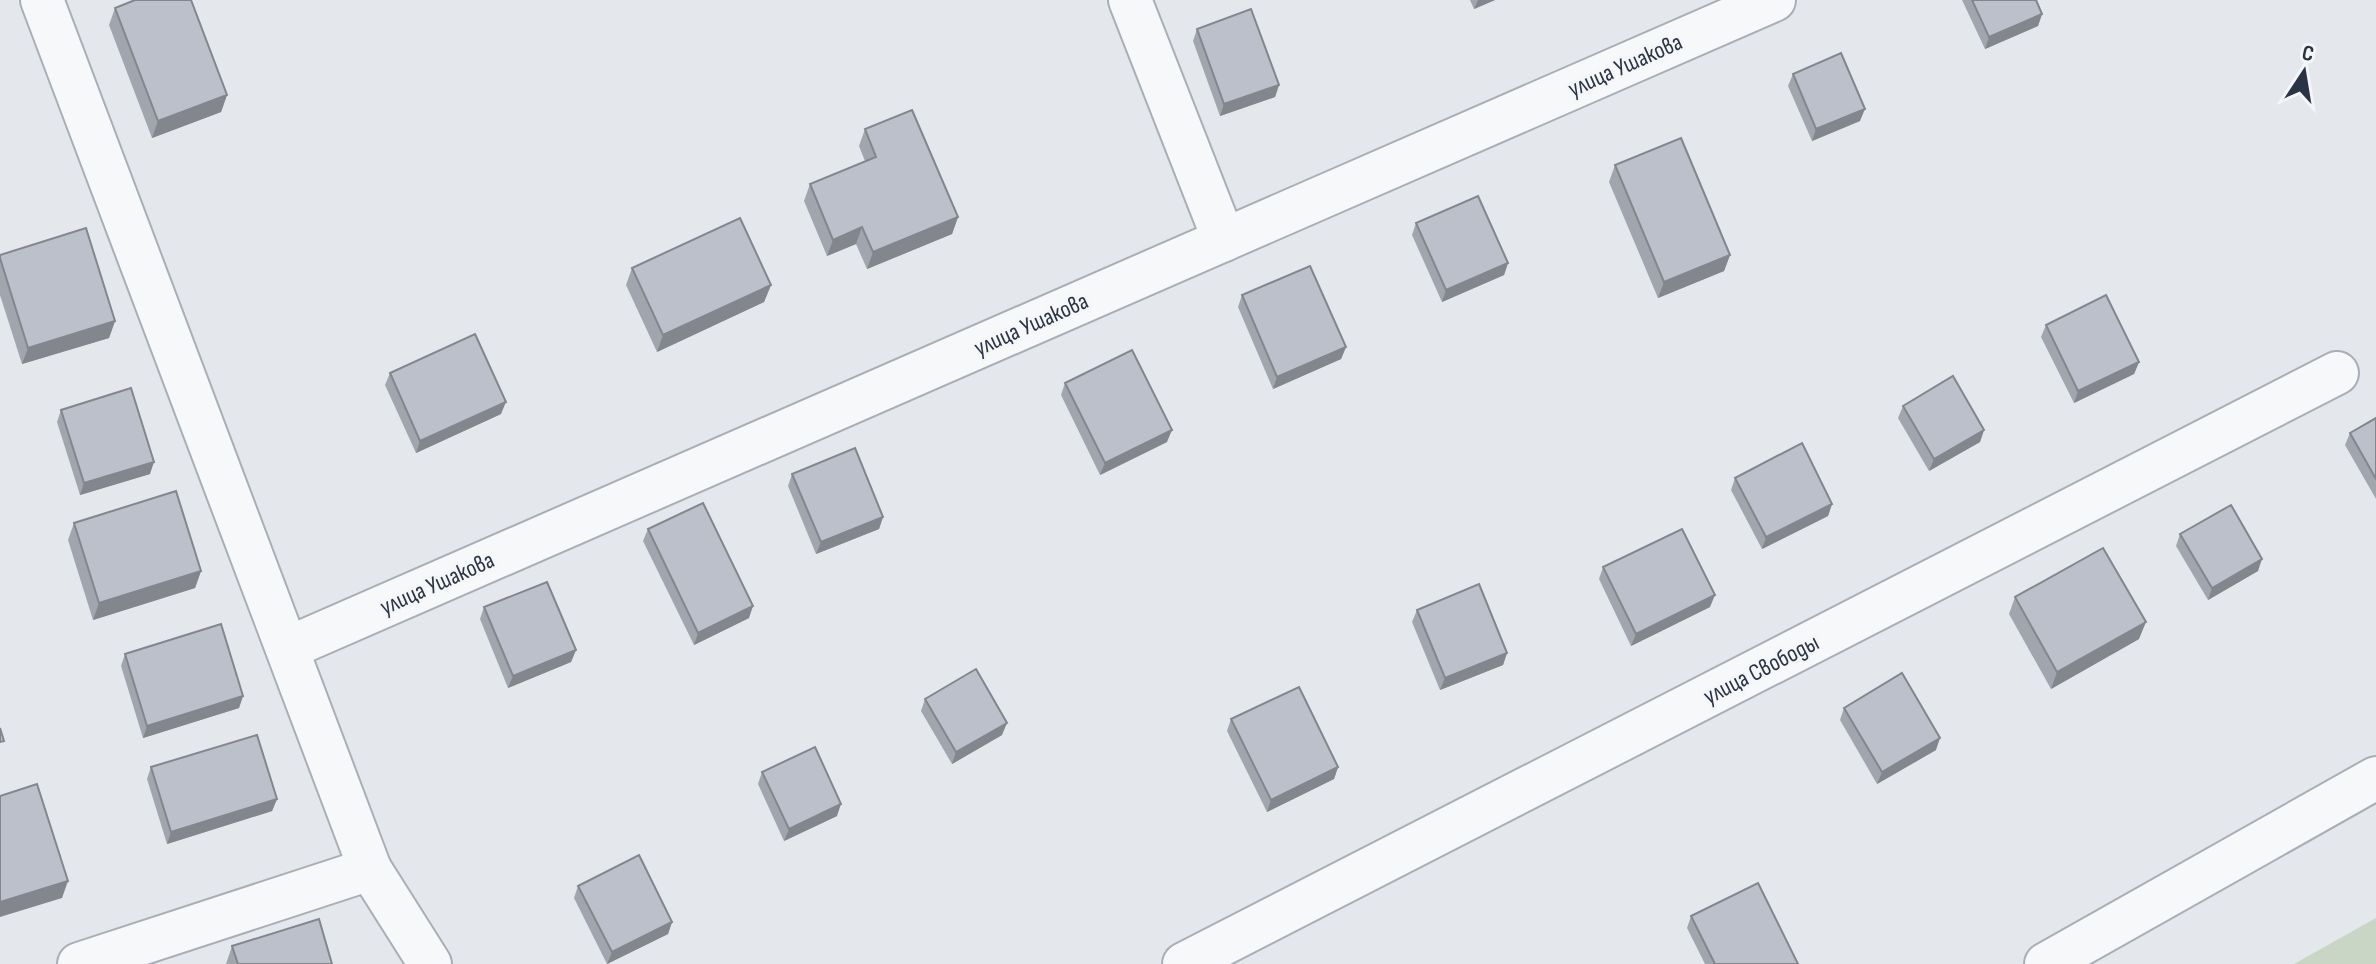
<svg xmlns="http://www.w3.org/2000/svg" width="2376" height="964" viewBox="0 0 2376 964" font-family="'Sofia Sans Condensed',sans-serif">
  <rect width="100%" height="100%" fill="#e4e7ec"/>
  <polygon fill="#c9d6c5" points="2376,918 2376,964 2294,964"/>
  <g fill="none" stroke-linecap="round" stroke-linejoin="round">
    <g stroke="#a9aeb7" stroke-width="46">
      <g id="minor">
        <polyline points="42,0 370,869 430,964"/>
        <polyline points="1130,0 1224,240"/>
        <polyline points="288,648 1774,0"/>
        <polyline points="79,964 370,869"/>
        <polyline points="1184,964 2337,373"/>
        <polyline points="2046,964 2376,778"/>
      </g>
    </g>
    <use href="#minor" stroke="#f7f8fa" stroke-width="42"/>
  </g>
  <g fill="#a1a5ae">
    <polygon points="1470,0 1495,0 1474,9"/>
    <polygon points="1962,0 2036,0 2042,14 2038,26 1985,49"/>
    <polygon points="115,8 227,95 221,112 152,138 109,25"/>
    <polygon points="1197,29 1279,85 1275,97 1220,116 1193,41"/>
    <polygon points="1793,74 1860,121 1812,141 1788,86"/>
    <polygon points="865,129 958,217 952,234 867,269 856,244 827,256 804,201 810,184 865,161 859,146"/>
    <polygon points="1615,165 1730,255 1724,271 1658,298 1609,182"/>
    <polygon points="1416,223 1508,263 1504,275 1442,302 1412,235"/>
    <polygon points="0,255 115,321 109,338 22,364 0,295"/>
    <polygon points="632,268 771,285 764,302 657,352 626,285"/>
    <polygon points="1242,295 1346,347 1341,359 1273,389 1238,307"/>
    <polygon points="2046,325 2139,362 2134,374 2074,403 2041,337"/>
    <polygon points="390,373 501,414 416,453 385,385"/>
    <polygon points="1065,383 1167,442 1100,475 1061,395"/>
    <polygon points="1903,406 1984,430 1980,442 1929,471 1898,418"/>
    <polygon points="61,410 150,474 80,495 57,422"/>
    <polygon points="2376,418 2376,499 2345,445 2350,433"/>
    <polygon points="792,474 883,517 879,529 816,554 788,486"/>
    <polygon points="1735,478 1832,504 1828,516 1762,549 1731,490"/>
    <polygon points="74,523 201,571 195,588 93,620 68,540"/>
    <polygon points="648,529 749,618 694,645 643,541"/>
    <polygon points="2180,534 2258,571 2208,600 2176,546"/>
    <polygon points="1603,567 1710,607 1631,646 1599,579"/>
    <polygon points="2015,597 2139,639 2051,689 2009,614"/>
    <polygon points="484,607 576,650 571,662 508,688 480,619"/>
    <polygon points="1417,610 1507,653 1503,665 1440,690 1412,622"/>
    <polygon points="125,654 243,696 239,708 143,738 121,666"/>
    <polygon points="925,699 1002,735 952,764 921,711"/>
    <polygon points="1844,708 1936,750 1877,784 1840,720"/>
    <polygon points="1231,719 1338,767 1334,779 1267,812 1227,731"/>
    <polygon points="151,767 277,799 272,811 167,844 147,779"/>
    <polygon points="762,772 837,816 784,841 758,784"/>
    <polygon points="578,886 672,922 668,934 607,964 574,898"/>
    <polygon points="1691,916 1798,964 1705,964 1687,928"/>
    <polygon points="232,946 332,964 226,964"/>
  </g>
  <g fill="#83868d">
    <polygon points="1478,0 1495,0 1474,9"/>
    <polygon points="2042,14 2038,26 1985,49 1989,37"/>
    <polygon points="1279,85 1275,97 1220,116 1224,104"/>
    <polygon points="227,95 221,112 152,138 158,121"/>
    <polygon points="1865,109 1860,121 1812,141 1816,129"/>
    <polygon points="958,217 952,234 867,269 873,252"/>
    <polygon points="862,227 856,244 827,256 833,240"/>
    <polygon points="1730,255 1724,271 1658,298 1664,282"/>
    <polygon points="1508,263 1504,275 1442,302 1446,290"/>
    <polygon points="771,285 764,302 657,352 663,335"/>
    <polygon points="115,321 109,338 22,364 28,348"/>
    <polygon points="1346,347 1341,359 1273,389 1277,377"/>
    <polygon points="2139,362 2134,374 2074,403 2078,391"/>
    <polygon points="506,402 501,414 416,453 420,441"/>
    <polygon points="1172,430 1167,442 1100,475 1105,463"/>
    <polygon points="1984,430 1980,442 1929,471 1934,459"/>
    <polygon points="154,462 150,474 80,495 84,483"/>
    <polygon points="1832,504 1828,516 1762,549 1766,537"/>
    <polygon points="883,517 879,529 816,554 821,542"/>
    <polygon points="2262,559 2258,571 2208,600 2212,588"/>
    <polygon points="201,571 195,588 93,620 99,603"/>
    <polygon points="1715,595 1710,607 1631,646 1636,634"/>
    <polygon points="753,606 749,618 694,645 698,633"/>
    <polygon points="2146,622 2139,639 2051,689 2057,672"/>
    <polygon points="576,650 571,662 508,688 513,676"/>
    <polygon points="1507,653 1503,665 1440,690 1445,678"/>
    <polygon points="243,696 239,708 143,738 147,726"/>
    <polygon points="1007,723 1002,735 952,764 956,752"/>
    <polygon points="1940,738 1936,750 1877,784 1882,772"/>
    <polygon points="1338,767 1334,779 1267,812 1271,800"/>
    <polygon points="277,799 272,811 167,844 171,832"/>
    <polygon points="841,804 837,816 784,841 789,829"/>
    <polygon points="68,881 62,898 0,917 0,902"/>
    <polygon points="672,922 668,934 607,964 612,952"/>
  </g>
  <g fill="#bbc0ca" stroke="#83868d" stroke-width="2">
    <polygon points="135,0 191,0 227,95 158,121 115,8"/>
    <polygon points="1972,0 2036,0 2042,14 1989,37"/>
    <polygon points="1251,9 1279,85 1224,104 1197,29"/>
    <polygon points="1841,53 1865,109 1816,129 1793,74"/>
    <polygon points="912,110 958,217 873,252 862,227 833,240 810,184 876,157 865,129"/>
    <polygon points="1681,138 1730,255 1664,282 1615,165"/>
    <polygon points="1478,196 1508,263 1446,290 1416,223"/>
    <polygon points="740,218 771,285 663,335 632,268"/>
    <polygon points="86,228 115,321 28,348 0,258 0,255"/>
    <polygon points="1310,266 1346,347 1277,377 1242,295"/>
    <polygon points="2106,295 2139,362 2078,391 2046,325"/>
    <polygon points="475,334 506,402 420,441 390,373"/>
    <polygon points="1132,350 1172,430 1105,463 1065,383"/>
    <polygon points="1953,376 1984,430 1934,459 1903,406"/>
    <polygon points="131,388 154,462 84,483 61,410"/>
    <polygon points="2376,418 2376,479 2350,433"/>
    <polygon points="1802,443 1832,504 1766,537 1735,478"/>
    <polygon points="855,448 883,517 821,542 792,474"/>
    <polygon points="176,491 201,571 99,603 74,523"/>
    <polygon points="703,503 753,606 698,633 648,529"/>
    <polygon points="2231,505 2262,559 2212,588 2180,534"/>
    <polygon points="1682,529 1715,595 1636,634 1603,567"/>
    <polygon points="2103,548 2146,622 2057,672 2015,597"/>
    <polygon points="547,582 576,650 513,676 484,607"/>
    <polygon points="1479,584 1507,653 1445,678 1417,610"/>
    <polygon points="221,624 243,696 147,726 125,654"/>
    <polygon points="976,669 1007,723 956,752 925,699"/>
    <polygon points="1902,673 1940,738 1882,772 1844,708"/>
    <polygon points="1299,687 1338,767 1271,800 1231,719"/>
    <polygon points="0,728 4,741 0,742"/>
    <polygon points="257,735 277,799 171,832 151,767"/>
    <polygon points="815,747 841,804 789,829 762,772"/>
    <polygon points="37,784 68,881 0,902 0,796"/>
    <polygon points="639,855 672,922 612,952 578,886"/>
    <polygon points="1758,883 1798,964 1715,964 1691,916"/>
    <polygon points="319,919 332,964 238,964 232,946"/>
  </g>
  <g text-anchor="middle" stroke-width="6" stroke-linejoin="round" paint-order="stroke">
    <g font-size="24" fill="#2b3445" stroke="#f4f6f9">
      <text transform="translate(1625 65) rotate(-24)" y="8">улица Ушакова</text>
      <text transform="translate(1031 324) rotate(-24)" y="8">улица Ушакова</text>
      <text transform="translate(437 583) rotate(-24)" y="8">улица Ушакова</text>
      <text transform="translate(1761 669) rotate(-27)" y="8">улица Свободы</text>
    </g>
  </g>
  <g transform="translate(2304 72) rotate(12)" stroke="#f4f6f9" stroke-width="6" paint-order="stroke">
  <path d="M0-6L14 30L0 20L-14 30Z" fill="#2b3445"/>
  <text y="-12" font-size="22" font-weight="bold" text-anchor="middle" fill="#2b3445">С</text>
  </g>
</svg>
